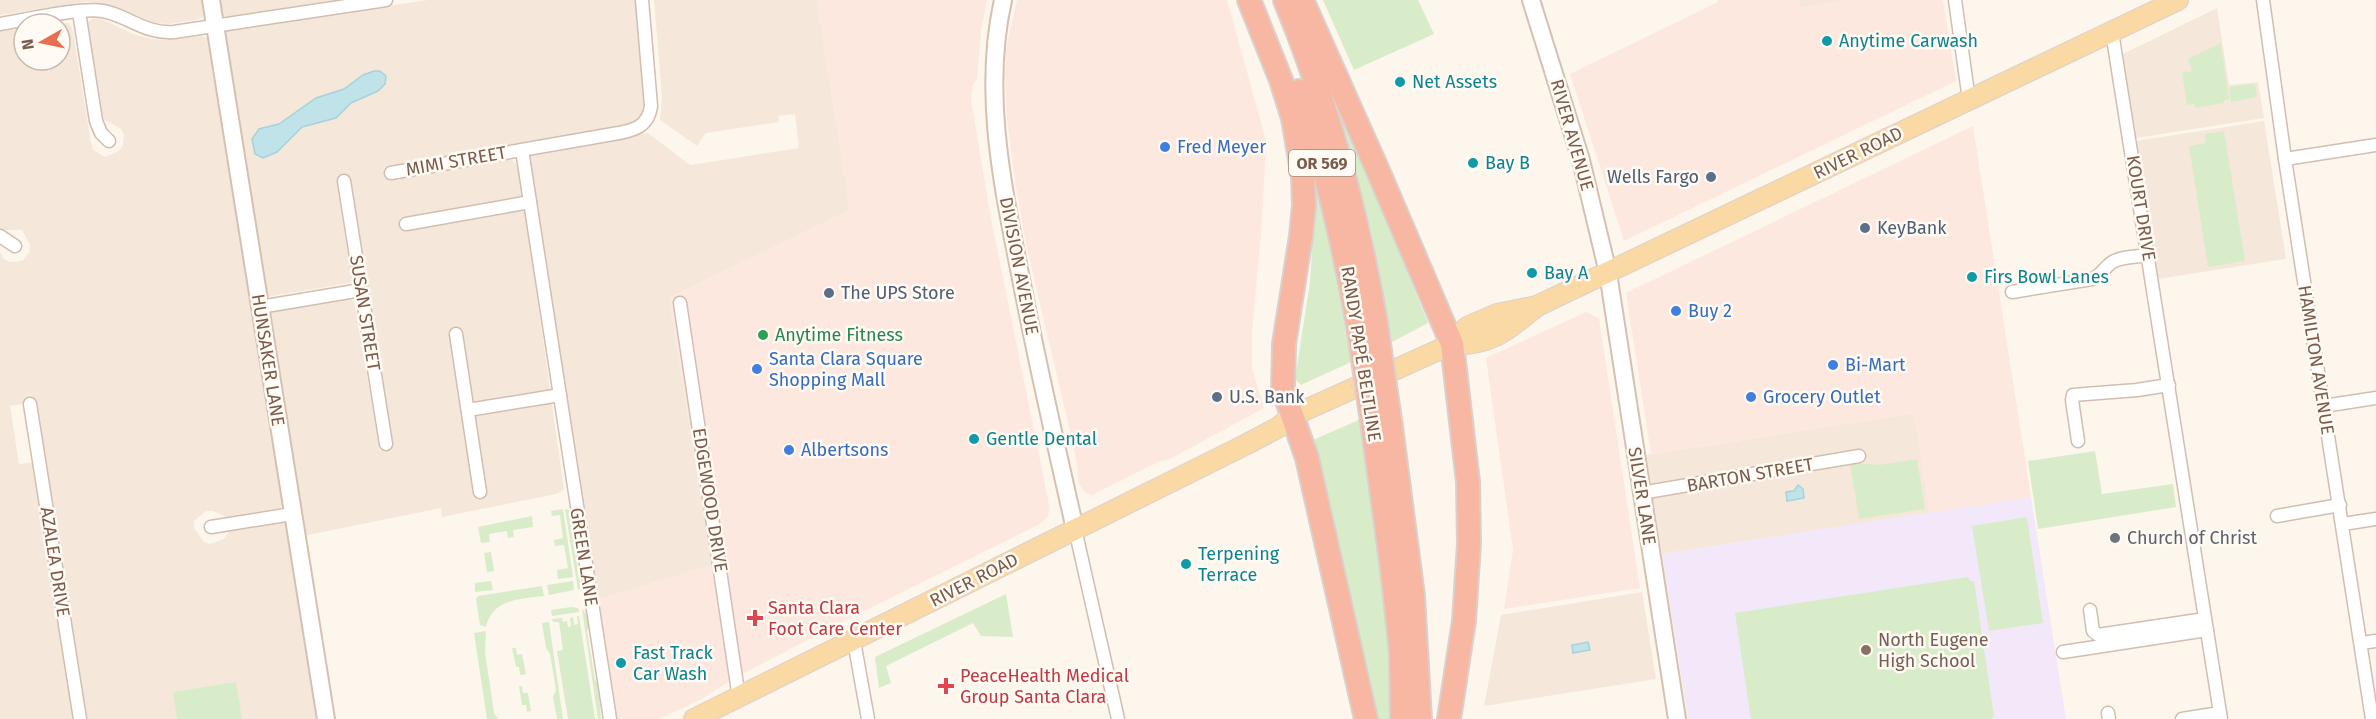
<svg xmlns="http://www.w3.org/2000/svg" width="2376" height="719" viewBox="0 0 2376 719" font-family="'Fira Sans',sans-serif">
  <rect width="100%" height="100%" fill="#fdf6ec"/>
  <g fill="#f5e8da">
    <polygon points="0,0 203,0 204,11 203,17 197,20 168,24 155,23 106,4 86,2 0,15"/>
    <polygon points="216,0 344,0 227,17 218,13"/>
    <polygon points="428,0 637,0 647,107 644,115 636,125 638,135 648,133 690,165 799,148 795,114 778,116 779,122 706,133 697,146 660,120 662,98 654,0 817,0 850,210 669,298 712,565 594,601 518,146 504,158 511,159 519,168 564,490 556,494 442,517 441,508 303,536 266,314 269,311 348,297 354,301 380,450 392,449 349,176 336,179 352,279 350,283 266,297 223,32 230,29"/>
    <polygon points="1798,0 1846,0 1846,1 1800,8"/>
    <polygon points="2217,8 2229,85 2258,82 2264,118 2136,138 2123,54"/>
    <polygon points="94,18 102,19 133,34 153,39 167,40 202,36 207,38 283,504 278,511 228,518 213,511 206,511 194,521 194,528 204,542 210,544 224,539 230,530 281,521 286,524 317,719 85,719 36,402 10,406 19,464 35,462 75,719 0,719 0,252 4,259 10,262 16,262 23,260 29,253 30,245 22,230 2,230 0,228 0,31 24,28 24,60 60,60 60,24 49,24 69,23 73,31 91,143 93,150 105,157 119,151 123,145 124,135 121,129 104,119 100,114 86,26 89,21"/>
    <polygon points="2264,121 2286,259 2158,279 2136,141"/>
    <polygon points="1914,413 1930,513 1662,554 1646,455"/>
    <polygon points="1642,592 1656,679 1484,706 1501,615"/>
  </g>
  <g fill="#fde8e0">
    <polygon points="817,0 987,0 981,31 977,79 973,85 971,99 990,213 1050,509 1047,518 1040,524 850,618 731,680 702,699 659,719 612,719 594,601 712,565 669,298 850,210"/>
    <polygon points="1017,0 1227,0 1266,140 1262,223 1252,332 1252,368 1264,408 1172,458 1156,463 1092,495 1084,492 1079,483 1075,453 1026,244 1016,187 1007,120 1005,75 1006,49"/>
    <polygon points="1718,0 1798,0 1800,8 1846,0 1943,0 1956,81 1624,241 1570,74 1718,2"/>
    <polygon points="1973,126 2031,497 1930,513 1914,413 1651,454 1626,293"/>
    <polygon points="1586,312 1599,318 1640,588 1504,609 1513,550 1486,358"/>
  </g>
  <polygon fill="#f3e8fa" points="2031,497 2066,719 1688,719 1662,554"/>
  <g fill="#d8ecc9">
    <polygon points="1323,0 1418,0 1434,34 1354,70"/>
    <polygon points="2221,43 2229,99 2224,100 2224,103 2195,108 2194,104 2187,105 2182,73 2192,71 2188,59"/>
    <polygon points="2255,84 2257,97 2231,102 2229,87"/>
    <polygon points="1345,118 1428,323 1392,342 1371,231 1341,119"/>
    <polygon points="2224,131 2245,261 2208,267 2189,146 2206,143 2205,134"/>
    <polygon points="1316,180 1326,213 1351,362 1301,385 1295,379 1310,283"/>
    <path d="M 1361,419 C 1377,519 1391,618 1392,719 L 1376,719 L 1364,656 L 1313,440 Z"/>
    <polygon points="2095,451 2102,494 2173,484 2176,507 2038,529 2028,461"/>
    <polygon points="1917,459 1925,509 1859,519 1850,463 1879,465"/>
    <polygon points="563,509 573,577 558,579 557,570 568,568 564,545 555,546 554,540 563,538 560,515 552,516 551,511"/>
    <polygon points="565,509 571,510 579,578 583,587 578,590"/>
    <polygon points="532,516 533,527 513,530 514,537 508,538 507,531 489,534 490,542 481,543 478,527"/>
    <polygon points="2027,517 2043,623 1989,631 1972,526"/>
    <polygon points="491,552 494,571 487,572 484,553"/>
    <polygon points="1968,577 1970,581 1974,581 1994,716 1991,719 1751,719 1735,613"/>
    <polygon points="491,581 493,590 475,592 475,583"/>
    <polygon points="573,581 574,590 549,595 547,585"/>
    <path d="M 542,586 L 544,596 C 520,599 492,599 486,627 L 480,625 L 476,599 L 478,596 Z"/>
    <polygon points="1006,594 1013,637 981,636 973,623 886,666 891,683 879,688 875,657"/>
    <polygon points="571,607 578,608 579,612 552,616 551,610"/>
    <path d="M 582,609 C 588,614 591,623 587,631 L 595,680 L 598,683 L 601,719 L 598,719 Z"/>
    <polygon points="577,616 579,616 595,719 568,719 557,651 563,650 559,622 553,622 552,619 562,618 563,622 567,621 568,627 571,626 570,618 573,617 574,625 578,624"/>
    <polygon points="549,622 563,719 557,719 553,697 556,690 550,654 546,648 542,623"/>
    <polygon points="486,631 485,652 494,713 498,719 487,719 474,633"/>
    <polygon points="512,648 516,648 517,655 522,654 526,674 520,675 519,667 516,667"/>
    <polygon points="236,682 242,719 177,719 173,692"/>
    <polygon points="519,686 522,686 523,693 528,693 531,711 527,712 526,705 522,705"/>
  </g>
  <g fill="#bfe3e8" stroke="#a5d3da" stroke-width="1.5">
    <polygon points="374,71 380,71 386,76 385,84 378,91 351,103 336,118 302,127 277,152 263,158 255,154 252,139 259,129 279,124 316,98 344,89 363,75"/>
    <polygon points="1798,485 1803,489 1804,498 1787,501 1786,492 1794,491"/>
    <polygon points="1588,642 1590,650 1573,653 1572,645"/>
  </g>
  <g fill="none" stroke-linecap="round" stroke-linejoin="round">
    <g stroke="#d1beb0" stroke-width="15">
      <g id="street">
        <polyline points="1955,0 1969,100"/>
        <polyline points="2263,0 2285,159 2372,719"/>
        <polyline points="79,12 96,121 101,133 109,141"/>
        <path d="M 0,24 C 25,20 81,7 103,11 C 129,16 144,34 174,32 L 386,0"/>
        <polyline points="2112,32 2221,719"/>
        <polyline points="522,150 610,719"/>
        <polyline points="2285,159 2376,145"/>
        <path d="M 391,173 L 613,134 C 632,131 648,128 651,106 L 642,0"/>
        <polyline points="344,181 386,444"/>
        <polyline points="406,224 530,202"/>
        <polyline points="0,236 15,246"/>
        <path d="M 2012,292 L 2092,279 C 2101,276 2103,269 2111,263 C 2120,256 2137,257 2149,255"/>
        <polyline points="680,303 739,698"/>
        <polyline points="260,307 361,290"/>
        <polyline points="456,334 480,492"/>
        <polyline points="30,404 80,719"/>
        <polyline points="2324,406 2376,398"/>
        <polyline points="468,410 560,395"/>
        <polyline points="2078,441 2072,400 2073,395 2137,390 2169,385"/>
        <polyline points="1641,493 1859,456"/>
        <polyline points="2277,516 2340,505"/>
        <polyline points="2343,524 2376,519"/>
        <polyline points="211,527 292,514"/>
        <polyline points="1075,529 1118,719"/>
        <polyline points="2090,610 2093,631 2098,635 2205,619"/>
        <polyline points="854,641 868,719"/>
        <polyline points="2361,643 2376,641"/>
        <polyline points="2063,652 2207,630"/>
        <polyline points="2108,713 2109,719"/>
        <polyline points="2182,719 2220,713"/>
      </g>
    </g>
    <g stroke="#d6c0b0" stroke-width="20">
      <g id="secondary">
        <polyline points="211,0 326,719"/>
        <path d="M 1003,0 C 982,94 1003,187 1021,279 C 1037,363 1056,446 1075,529"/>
        <polyline points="1531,0 1581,160 1608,273 1677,719"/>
      </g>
    </g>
    <g stroke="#dad1cd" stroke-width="22">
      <g id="primary">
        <path d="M 1452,344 C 1491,346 1508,330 1537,306 L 2178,0"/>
        <polyline points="694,719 1245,445 1279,427 1292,416 1452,344 1467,327 1497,314 1537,306"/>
      </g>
    </g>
    <g stroke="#dad1cd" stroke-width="26">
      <g id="highway">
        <polyline points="1249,0 1281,80 1293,118 1303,177 1304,205 1301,236 1284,344 1283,389 1307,458 1366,719"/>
        <path d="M 1285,0 C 1328,104 1357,213 1376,323"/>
        <polyline points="1302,0 1379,173 1452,344 1468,482 1469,544 1464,621 1449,719"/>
        <path d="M 1299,91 C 1327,169 1345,250 1359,332"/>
        <polyline points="1391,427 1413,596 1420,719"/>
        <polyline points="1374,436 1392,569 1401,652 1402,719"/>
      </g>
    </g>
    <use href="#street" stroke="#fff" stroke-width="12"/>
    <use href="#secondary" stroke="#fff" stroke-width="16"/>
    <use href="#primary" stroke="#fbd9a5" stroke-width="20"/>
    <use href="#highway" stroke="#f7b7a3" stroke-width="22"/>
    <g stroke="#dad1cd" stroke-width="26" stroke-linecap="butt">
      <g id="highway-bridge">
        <polyline points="1376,323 1391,427"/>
        <polyline points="1359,332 1374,436"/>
      </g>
    </g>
    <use href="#highway-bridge" stroke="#f7b7a3" stroke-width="22"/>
  </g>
  <g fill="#0f9aa8" stroke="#fffaf3" stroke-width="2">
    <circle cx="1827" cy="41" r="6"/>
    <circle cx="1400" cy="82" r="6"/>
    <circle cx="1473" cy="163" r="6"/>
    <circle cx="1532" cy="273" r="6"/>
    <circle cx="1972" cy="277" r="6"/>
    <circle cx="974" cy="439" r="6"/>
    <circle cx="1186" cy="564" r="6"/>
    <circle cx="621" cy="663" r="6"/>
  </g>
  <g fill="#3f7fe0" stroke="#fffaf3" stroke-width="2">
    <circle cx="1165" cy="147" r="6"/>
    <circle cx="1676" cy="311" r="6"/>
    <circle cx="1833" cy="365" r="6"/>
    <circle cx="757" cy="369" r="6"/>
    <circle cx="1751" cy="397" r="6"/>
    <circle cx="789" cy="450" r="6"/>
  </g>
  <g fill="#5c6f8a" stroke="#fffaf3" stroke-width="2">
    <circle cx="1711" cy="177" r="6"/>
    <circle cx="1865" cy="228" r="6"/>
    <circle cx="829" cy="293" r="6"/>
    <circle cx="1217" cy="397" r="6"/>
  </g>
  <circle fill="#2e9e5b" stroke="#fffaf3" stroke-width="2" cx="763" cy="335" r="6"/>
  <circle fill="#6b7280" stroke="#fffaf3" stroke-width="2" cx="2115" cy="538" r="6"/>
  <g fill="#e0444e" stroke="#fffaf3" stroke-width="2">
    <path d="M752 609h6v6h6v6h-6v6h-6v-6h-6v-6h6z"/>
    <path d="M943 677h6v6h6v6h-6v6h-6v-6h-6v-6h6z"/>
  </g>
  <circle fill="#8d6e63" stroke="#fffaf3" stroke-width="2" cx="1866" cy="650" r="6"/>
  <g text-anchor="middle" stroke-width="5" stroke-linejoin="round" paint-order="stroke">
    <rect fill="#fffaf3" stroke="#a28b7f" stroke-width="1.5" x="1289" y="150" width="66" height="26" rx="4.5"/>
    <g font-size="16" font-weight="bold" fill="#7a5c4d">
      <text x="1322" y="169">OR 569</text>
    </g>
    <g font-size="18" fill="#0d838f" stroke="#fffaf3" text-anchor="start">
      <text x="1839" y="47">Anytime Carwash</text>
      <text x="1412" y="88">Net Assets</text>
      <text x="1485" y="169">Bay B</text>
      <text x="1544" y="279">Bay A</text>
      <text x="1984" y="283">Firs Bowl Lanes</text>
      <text x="986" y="445">Gentle Dental</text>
      <text x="1198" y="560">Terpening<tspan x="1198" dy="21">Terrace</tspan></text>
      <text x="633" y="659">Fast Track<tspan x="633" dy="21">Car Wash</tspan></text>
    </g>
    <g font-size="18" fill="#7a5c4d" stroke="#fffaf3">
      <text transform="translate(1572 135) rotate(74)" y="6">RIVER AVENUE</text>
      <text transform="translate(1858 153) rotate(-26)" y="6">RIVER ROAD</text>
      <text transform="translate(456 161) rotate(-10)" y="6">MIMI STREET</text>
      <text transform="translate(2141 208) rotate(81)" y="6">KOURT DRIVE</text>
      <text transform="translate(1019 266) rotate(79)" y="6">DIVISION AVENUE</text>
      <text transform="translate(365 313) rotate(81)" y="6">SUSAN STREET</text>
      <text transform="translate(1361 354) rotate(81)" y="6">RANDY PAPÉ BELTLINE</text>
      <text transform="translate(268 360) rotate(81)" y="6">HUNSAKER LANE</text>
      <text transform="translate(2316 360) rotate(81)" y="6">HAMILTON AVENUE</text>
      <text transform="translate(1750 475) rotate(-10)" y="6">BARTON STREET</text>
      <text transform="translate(1642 496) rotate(81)" y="6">SILVER LANE</text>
      <text transform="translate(710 500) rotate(81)" y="6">EDGEWOOD DRIVE</text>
      <text transform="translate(584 557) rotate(81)" y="6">GREEN LANE</text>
      <text transform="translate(55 562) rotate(81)" y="6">AZALEA DRIVE</text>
      <text transform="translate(974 580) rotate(-27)" y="6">RIVER ROAD</text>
    </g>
    <g font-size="18" fill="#366cbe" stroke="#fffaf3" text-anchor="start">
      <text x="1177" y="153">Fred Meyer</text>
      <text x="1688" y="317">Buy 2</text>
      <text x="769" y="365">Santa Clara Square<tspan x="769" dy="21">Shopping Mall</tspan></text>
      <text x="1845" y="371">Bi-Mart</text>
      <text x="1763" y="403">Grocery Outlet</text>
      <text x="801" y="456">Albertsons</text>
    </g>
    <g font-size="18" fill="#4e5e75" stroke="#fffaf3" text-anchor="start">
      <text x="1699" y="183" text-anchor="end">Wells Fargo</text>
      <text x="1877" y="234">KeyBank</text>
      <text x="841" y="299">The UPS Store</text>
      <text x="1229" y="403">U.S. Bank</text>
    </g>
    <g font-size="18" fill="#27864d" stroke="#fffaf3" text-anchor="start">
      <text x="775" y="341">Anytime Fitness</text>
    </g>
    <g font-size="18" fill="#5b616d" stroke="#fffaf3" text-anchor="start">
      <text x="2127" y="544">Church of Christ</text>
    </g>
    <g font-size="18" fill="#be3a42" stroke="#fffaf3" text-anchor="start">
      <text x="768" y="614">Santa Clara<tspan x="768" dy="21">Foot Care Center</tspan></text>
      <text x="960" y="682">PeaceHealth Medical<tspan x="960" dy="21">Group Santa Clara</tspan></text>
    </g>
    <g font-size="18" fill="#785e54" stroke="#fffaf3" text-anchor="start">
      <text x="1878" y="646">North Eugene<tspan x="1878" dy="21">High School</tspan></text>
    </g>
  </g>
  <g transform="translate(42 42) rotate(261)"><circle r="28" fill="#fffaf3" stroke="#cabbb1" stroke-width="1.5"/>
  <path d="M0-4.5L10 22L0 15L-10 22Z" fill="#e76f51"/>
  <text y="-9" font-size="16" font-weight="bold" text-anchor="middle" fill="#7a5c4d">N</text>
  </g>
</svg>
